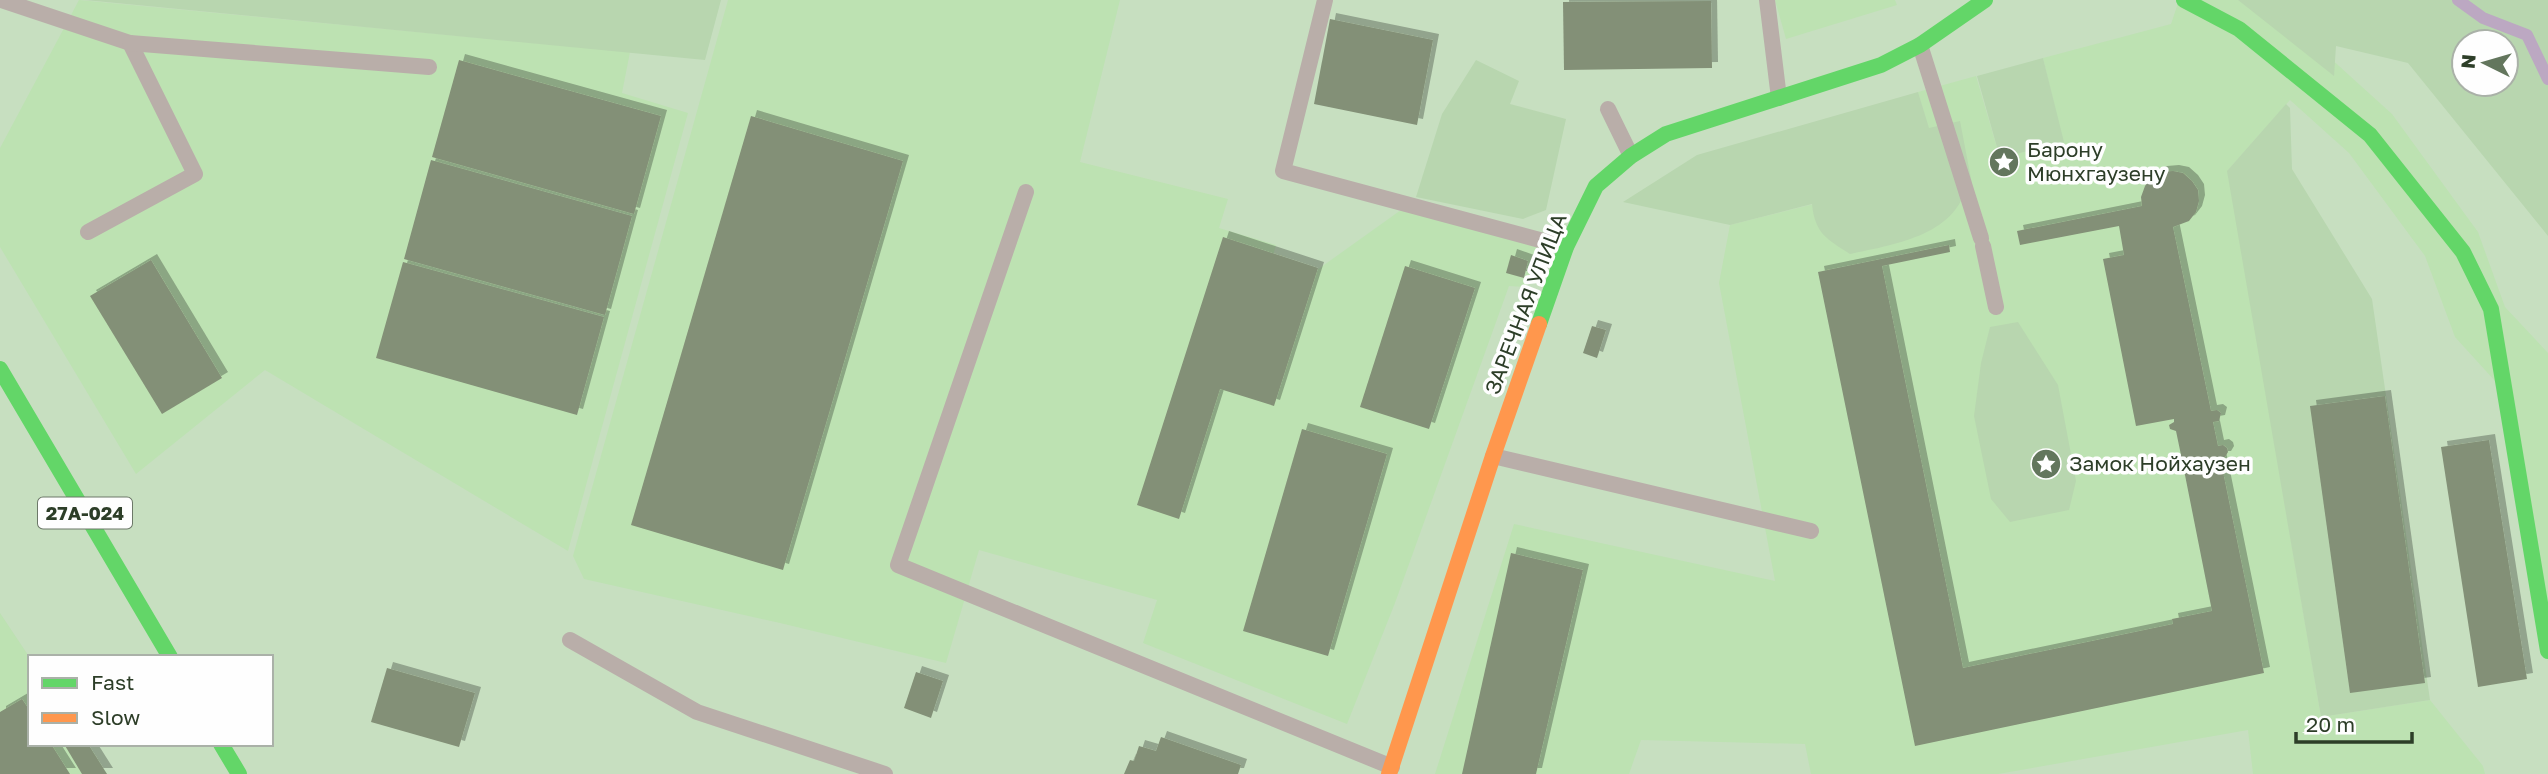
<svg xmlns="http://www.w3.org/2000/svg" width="2548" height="774" viewBox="0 0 2548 774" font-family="'Golos Text',sans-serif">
  <defs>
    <filter id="shadow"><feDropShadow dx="6" dy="-6" stdDeviation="0" flood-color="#0004"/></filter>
  </defs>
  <rect width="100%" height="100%" fill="#c7dfc0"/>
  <g fill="#bde2b2">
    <polygon points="79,0 630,52 622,93 688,113 568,551 265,370 136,474 0,247 0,148"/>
    <polygon points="728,0 1120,0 1080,162 1228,199 1219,228 1276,245 1272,259 1317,270 1401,210 1539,246 1536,265 1525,287 1509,286 1395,603 1347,724 1143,643 1157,600 979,550 946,663 780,623 584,579 573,556"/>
    <polygon points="1775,0 1895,0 1897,5 1786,39"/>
    <polygon points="2179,0 2266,0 2392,114 2478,232 2505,307 2548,353 2548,662 2505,392 2455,337 2425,256 2349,153 2290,100 2228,170 2321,717 2430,700 2483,766 2485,774 2253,774 2248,730 1998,774 1811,774 1805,744 1641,740 1629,774 1435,774 1514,524 1775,581 1719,283 1730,225 1941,172 1918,92 1976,76 2000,158 2063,142 2043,58 2171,24"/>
    <polygon points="0,613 30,658 30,744 88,744 107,774 0,774"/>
  </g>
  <g fill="#b8d6af" fill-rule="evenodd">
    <polygon points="85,0 721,0 705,60"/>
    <path d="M 2238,0 L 2548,0 L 2548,236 L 2408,63 L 2336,46 L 2334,76 ZM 2464,42 L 2506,42 L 2506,84 L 2464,84 Z"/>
    <polygon points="2043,58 2064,142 2000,158 1977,76"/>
    <polygon points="1476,60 1519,81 1510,104 1566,119 1546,210 1523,219 1416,197 1442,114"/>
    <path d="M 1918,92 L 1929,128 L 1960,121 L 1972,184 L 1966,186 C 1956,236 1891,245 1850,254 C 1827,239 1815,234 1812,204 L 1730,225 L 1623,202 L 1697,155 Z"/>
    <polygon points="2286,104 2290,108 2292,169 2372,299 2430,700 2321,717 2227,171"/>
    <polygon points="2018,322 2058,385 2076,481 2069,510 2010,522 1991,499 1974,416 1981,363 1990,327"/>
  </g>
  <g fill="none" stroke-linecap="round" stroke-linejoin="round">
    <polyline stroke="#bca8c2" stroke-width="12" points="2458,0 2483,18 2527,35 2548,79"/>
  </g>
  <g fill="#839077" filter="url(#shadow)">
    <polygon points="1711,1 1712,68 1564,70 1563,2"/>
    <polygon points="1330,19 1433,40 1417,125 1314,104"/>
    <polygon points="459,60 661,116 634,214 432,157"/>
    <polygon points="751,116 903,161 783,570 631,525"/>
    <polygon points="431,160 632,216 605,315 404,259"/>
    <polygon points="2173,171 2183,173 2192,181 2198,190 2199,201 2196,212 2189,221 2173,227 2211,411 2217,410 2221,413 2219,421 2213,422 2218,446 2223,445 2227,448 2228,452 2225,457 2220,457 2264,673 1915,746 1818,272 1949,245 1950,252 1882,266 1963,668 2173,624 2172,619 2212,611 2183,465 2178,463 2177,458 2181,455 2176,431 2170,429 2169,425 2174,422 2174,419 2136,426 2103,259 2124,255 2119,226 2020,245 2017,231 2142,206 2141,197 2145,186 2151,177 2161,172"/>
    <polygon points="1223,237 1318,268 1274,406 1220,389 1179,519 1137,505"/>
    <polygon points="1511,255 1528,261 1524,278 1506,273"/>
    <polygon points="151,260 222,378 162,414 90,296"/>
    <polygon points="403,262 604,317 577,415 376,358"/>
    <polygon points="1405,266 1475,288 1429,429 1360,407"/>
    <polygon points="1592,326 1606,330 1597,358 1583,353"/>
    <polygon points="2385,396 2425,683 2350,693 2310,406"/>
    <polygon points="1302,429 1387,454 1328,656 1243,631"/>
    <polygon points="2489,440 2527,679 2478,687 2441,447"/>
    <polygon points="1511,553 1583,570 1536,774 1462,774"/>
    <polygon points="387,668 475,693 459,747 371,722"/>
    <polygon points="916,672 943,681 931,718 904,708"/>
    <polygon points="22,699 30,711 30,744 51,744 70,774 0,774 0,712"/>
    <polygon points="1161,737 1241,765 1238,774 1124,774 1130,760 1134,761 1139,746 1156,751"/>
    <polygon points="64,744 88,744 107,774 82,774"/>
  </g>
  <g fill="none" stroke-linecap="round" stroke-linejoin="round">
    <g stroke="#b9aea9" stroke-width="16">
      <polyline points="1,0 130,43 195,174 88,232"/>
      <polyline points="1325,0 1283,171 1566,247"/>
      <polyline points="1767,0 1779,98"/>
      <polyline points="130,43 429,67"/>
      <polyline points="1920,45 1981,238"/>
      <polyline points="1608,109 1631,156"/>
      <polyline points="1026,192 898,565 1392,767"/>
      <polyline points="1983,246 1996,307"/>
      <polyline points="1493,456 1811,531"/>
      <polyline points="570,640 697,712 885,774"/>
    </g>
    <g stroke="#63d668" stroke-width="16">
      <polyline points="2184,0 2239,29 2370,135 2463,252 2491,309 2548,651"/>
      <polyline points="1539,324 1566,247 1596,186 1631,156 1666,134 1881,65 1920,45 1985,0"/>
      <polyline points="0,369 170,657"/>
      <polyline points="221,744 239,774"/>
    </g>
    <polyline stroke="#ff974d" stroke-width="16" points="1389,774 1493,456 1539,324"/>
  </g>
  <defs>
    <g id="sight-disc" transform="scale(1.575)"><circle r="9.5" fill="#63765d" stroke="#fefefe"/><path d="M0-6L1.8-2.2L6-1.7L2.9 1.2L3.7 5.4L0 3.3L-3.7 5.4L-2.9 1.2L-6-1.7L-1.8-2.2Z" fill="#fff"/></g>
  </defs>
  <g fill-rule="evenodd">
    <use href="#sight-disc" x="2004" y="162"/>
    <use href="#sight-disc" x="2046" y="464"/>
  </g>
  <g text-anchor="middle" stroke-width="7" stroke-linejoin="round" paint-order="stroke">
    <rect fill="#fefefe" stroke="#6c7868" stroke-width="2" x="38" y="497.5" width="94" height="31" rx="5"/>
    <g font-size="19" font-weight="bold" fill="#2d3e28">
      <text x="85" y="520">27А-024</text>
    </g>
    <g font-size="21" fill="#2d3e28" stroke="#fefefe" text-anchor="start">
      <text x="2027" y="157">Барону<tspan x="2027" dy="24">Мюнхгаузену</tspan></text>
      <text x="2069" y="471">Замок Нойхаузен</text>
    </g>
    <g font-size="21" fill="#2d3e28" stroke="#fefefe">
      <text transform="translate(1526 304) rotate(-69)" y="7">ЗАРЕЧНАЯ УЛИЦА</text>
    </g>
  </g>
  <rect x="28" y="655" width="245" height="91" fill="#fefefe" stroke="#aab1a8" stroke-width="2"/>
  <rect x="42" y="678" width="35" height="10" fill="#63d668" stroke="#aab1a8" stroke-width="2"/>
  <text x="91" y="690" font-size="21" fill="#2d3e28">Fast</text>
  <rect x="42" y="713" width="35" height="10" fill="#ff974d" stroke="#aab1a8" stroke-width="2"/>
  <text x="91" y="725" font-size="21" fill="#2d3e28">Slow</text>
  <g transform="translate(2485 63) rotate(275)"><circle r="33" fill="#fefefe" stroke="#aab1a8" stroke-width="2"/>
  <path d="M0-5L12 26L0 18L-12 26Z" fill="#63765d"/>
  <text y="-10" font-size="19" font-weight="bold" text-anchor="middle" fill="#2d3e28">N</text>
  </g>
  <path d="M2296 732v10h116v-10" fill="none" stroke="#2d3e28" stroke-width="3.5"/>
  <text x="2306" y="732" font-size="21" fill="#2d3e28" stroke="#fefefe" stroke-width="5" paint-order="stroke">20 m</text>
</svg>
